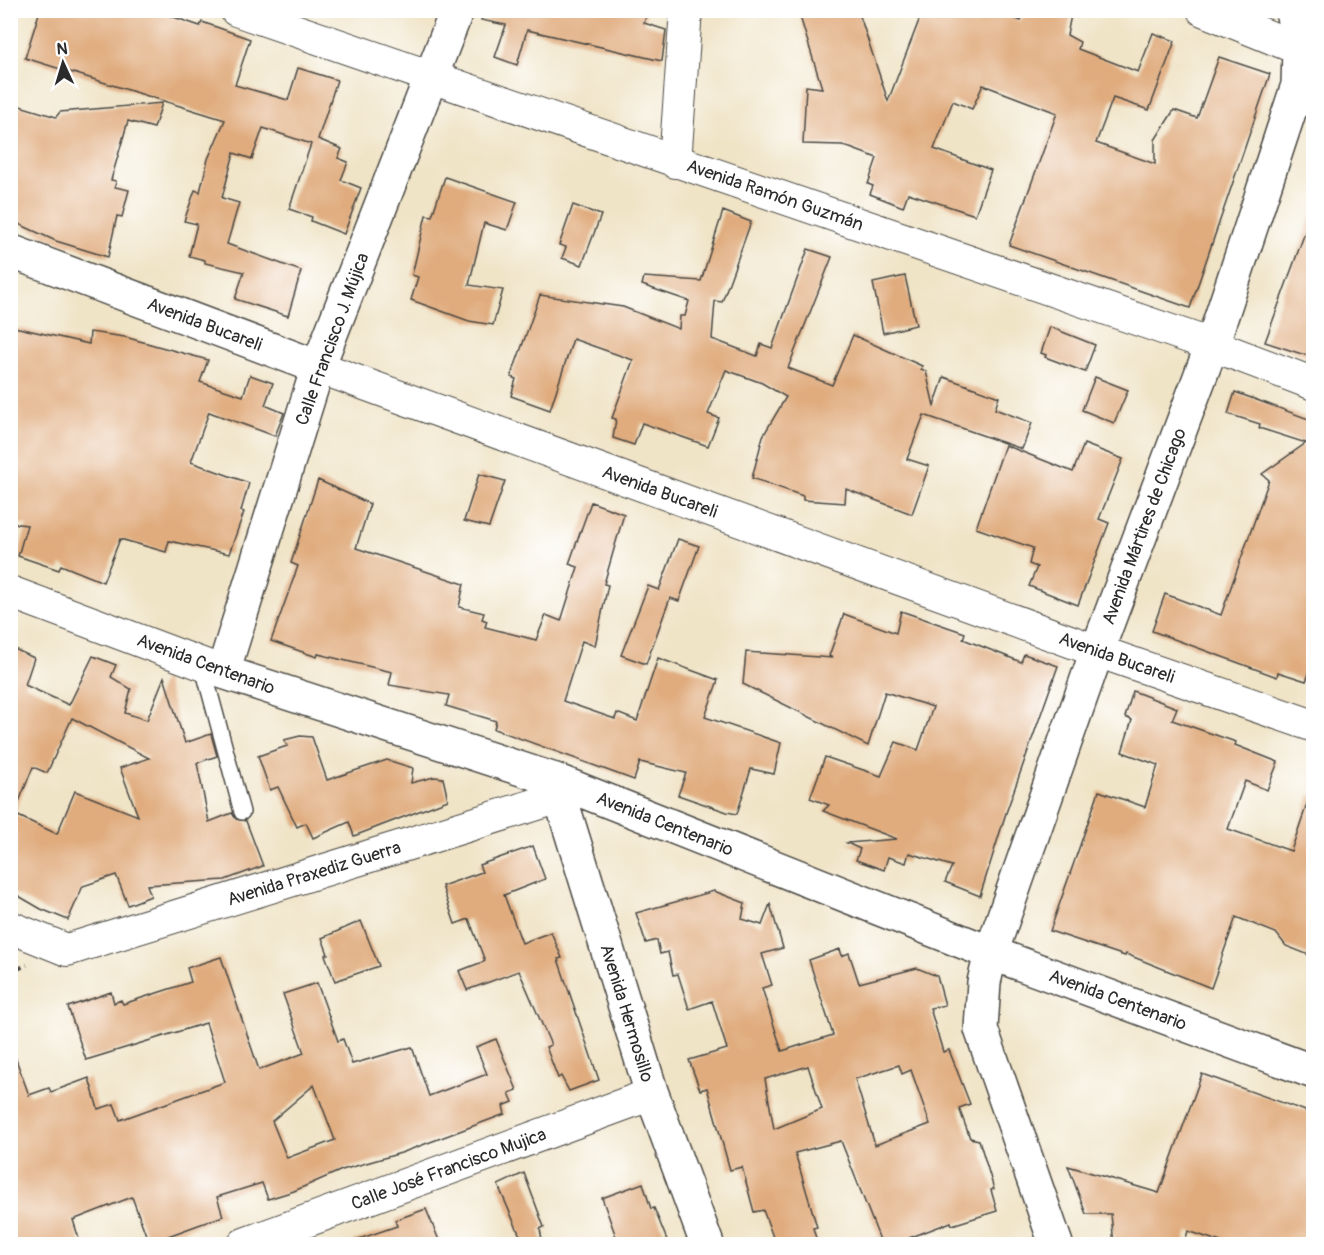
<svg xmlns="http://www.w3.org/2000/svg" width="1324" height="1255" viewBox="0 0 1324 1255" font-family="Pangolin,sans-serif">
  <rect width="100%" height="100%" fill="#fff"/>
  <filter id="ink" filterUnits="userSpaceOnUse"><feTurbulence type="fractalNoise" baseFrequency=".0167" numOctaves="2"/><feDisplacementMap in="SourceGraphic" scale="12" xChannelSelector="R" yChannelSelector="G"/><feConvolveMatrix kernelMatrix="1 2 1 2 8 2 1 2 1" color-interpolation-filters="sRGB"/></filter>
  <filter id="wash" filterUnits="userSpaceOnUse"><feTurbulence type="fractalNoise" baseFrequency=".008" numOctaves="4" result="noise"/><feDisplacementMap in="SourceGraphic" scale="24" xChannelSelector="R" yChannelSelector="G"/><feGaussianBlur stdDeviation="1.35" result="paint"/><feColorMatrix in="noise" values="0 0 0 0 0 0 0 0 0 0 0 0 0 0 0 0 0 1.4 0 .05"/><feComposite in="paint" operator="in"/></filter>
  <g filter="url(#wash)">
    <rect width="100%" height="100%" fill="#f0e4c7"/>
    <g id="blocks">
      <g fill="#e0ac7e" fill-rule="evenodd">
        <polygon points="40,10 153,10 200,26 202,22 222,29 250,39 235,85 288,100 298,68 337,80 318,139 342,149 338,158 348,162 341,180 361,188 344,234 311,221 312,217 289,209 311,144 263,128 252,159 234,153 222,198 239,203 227,244 301,271 288,316 235,299 244,272 205,263 205,260 189,256 197,224 184,221 195,190 200,192 208,159 225,120 25,58"/>
        <polygon points="482,10 648,10 644,23 666,30 662,61 527,30 517,65 495,57 506,25 481,20"/>
        <polygon points="798,10 858,10 888,101 923,10 993,10 1021,21 1024,10 1072,10 1067,35 1080,42 1078,49 1138,72 1153,33 1175,41 1149,110 1113,98 1096,143 1155,164 1155,140 1174,110 1197,118 1219,57 1270,74 1190,308 1009,245 1057,113 983,85 972,109 953,101 934,149 991,170 975,215 908,193 903,207 870,194 873,186 868,184 877,158 842,145 803,144 806,86 822,88"/>
        <polygon points="10,103 56,117 60,112 162,103 154,128 128,121 111,180 116,181 115,187 129,190 122,217 117,216 108,257 56,241 10,220"/>
        <polygon points="445,177 517,202 507,230 484,223 469,285 503,290 493,325 469,321 411,300 418,277 412,275 426,215 432,216"/>
        <polygon points="573,205 601,215 582,265 562,258 566,247 559,245"/>
        <polygon points="723,211 751,222 722,302 715,301 712,339 757,356 761,344 772,348 808,249 832,257 788,368 832,385 853,335 922,366 921,369 926,371 934,406 944,377 999,397 995,409 1032,423 1022,449 924,415 907,459 929,466 912,514 846,489 845,503 803,500 803,496 752,478 763,436 786,397 762,383 726,370 708,414 719,418 708,446 642,423 634,445 613,438 616,419 612,418 633,360 573,339 550,410 511,396 516,379 511,377 540,295 623,307 679,329 680,316 685,316 689,301 642,285 644,277 701,281"/>
        <polygon points="1311,216 1314,217 1314,358 1265,342"/>
        <polygon points="905,276 916,325 883,333 873,283"/>
        <polygon points="10,326 89,344 90,332 125,337 208,360 200,382 243,396 250,375 273,383 265,405 284,413 275,436 209,412 191,462 249,483 241,511 244,512 229,554 169,541 166,552 120,539 103,582 61,565 59,570 18,556 27,525 10,523"/>
        <polygon points="1050,327 1095,345 1085,372 1045,357 1046,355 1041,353"/>
        <polygon points="1095,377 1128,390 1114,423 1082,410"/>
        <polygon points="1235,392 1314,421 1314,662 1306,681 1278,672 1277,677 1152,631 1165,594 1221,615 1269,480 1262,474 1306,443 1259,428 1260,424 1228,414"/>
        <polygon points="1084,444 1123,459 1099,519 1109,523 1078,605 1029,586 1037,567 1029,564 1033,548 976,528 1005,445 1073,472"/>
        <polygon points="479,474 505,481 489,527 464,521"/>
        <polygon points="318,480 370,504 356,548 464,584 459,607 484,613 482,619 487,621 485,627 536,640 546,615 561,621 578,567 569,564 591,502 624,514 604,584 608,585 595,646 582,641 563,701 615,719 617,713 637,721 658,658 718,680 705,717 781,743 774,774 751,769 737,814 727,812 678,795 686,773 640,762 634,780 494,729 496,721 446,706 449,695 389,685 392,672 318,654 317,657 271,641 298,566 291,563"/>
        <polygon points="678,539 699,546 679,601 670,598 646,664 621,655 648,586 659,590"/>
        <polygon points="901,611 965,633 963,639 1021,662 1024,654 1058,666 1006,813 980,896 945,882 952,866 909,853 906,863 888,857 884,870 856,860 860,849 847,843 897,839 823,811 829,805 810,798 825,757 881,776 896,742 918,750 933,707 885,692 868,746 743,684 746,652 833,658 829,656 844,614 896,633"/>
        <path d="M 10,647 L 34,658 L 25,685 L 69,705 L 93,656 L 116,665 L 111,677 L 131,689 L 125,713 L 147,720 L 164,677 L 185,743 L 211,734 L 217,756 L 197,763 L 209,822 L 232,813 L 236,819 L 246,821 L 263,866 L 225,880 L 147,885 L 151,896 L 128,905 L 116,875 L 83,886 L 68,920 L 41,909 L 10,891 ZM 72,718 L 149,758 L 120,768 L 138,816 L 75,791 L 57,834 L 14,814 L 33,767 L 47,773 Z"/>
        <polygon points="1133,691 1177,708 1172,720 1236,742 1235,745 1278,762 1267,790 1245,781 1228,829 1291,851 1310,795 1314,796 1314,957 1286,946 1276,933 1236,917 1211,988 1126,954 1125,956 1050,931 1099,791 1145,807 1158,765 1122,752 1132,720 1125,717"/>
        <polygon points="300,736 312,737 327,780 387,760 413,768 411,783 434,777 443,778 448,800 354,836 349,822 313,838 306,823 297,827 278,787 270,790 258,756 287,746 284,740"/>
        <polygon points="533,846 545,879 504,895 522,943 551,932 562,958 558,959 599,1080 569,1091 561,1076 558,1078 546,1047 551,1045 519,971 467,990 459,971 485,961 469,919 455,924 442,886 482,872 479,865"/>
        <path d="M 714,891 L 745,903 L 742,919 L 762,925 L 770,904 L 783,948 L 762,954 L 772,985 L 762,988 L 782,1051 L 833,1035 L 809,960 L 840,949 L 842,956 L 849,953 L 859,983 L 917,968 L 937,976 L 945,1005 L 930,1008 L 943,1052 L 949,1050 L 970,1104 L 959,1108 L 970,1138 L 979,1140 L 994,1189 L 991,1190 L 997,1211 L 952,1225 L 951,1222 L 909,1238 L 912,1245 L 882,1245 L 841,1141 L 795,1153 L 817,1227 L 813,1228 L 818,1245 L 776,1245 L 763,1210 L 754,1212 L 742,1167 L 730,1170 L 707,1088 L 700,1090 L 689,1060 L 727,1049 L 712,1001 L 689,1009 L 678,974 L 673,975 L 668,952 L 660,954 L 657,940 L 646,943 L 636,913 ZM 899,1065 L 902,1074 L 911,1070 L 930,1124 L 875,1145 L 855,1079 ZM 808,1066 L 822,1109 L 774,1129 L 765,1079 Z"/>
        <polygon points="361,921 379,966 335,981 325,955 328,954 322,938"/>
        <path d="M 221,957 L 259,1070 L 304,1053 L 283,994 L 317,983 L 338,1041 L 343,1039 L 352,1064 L 412,1047 L 429,1096 L 487,1074 L 476,1047 L 496,1039 L 517,1090 L 509,1093 L 513,1102 L 503,1106 L 505,1114 L 401,1153 L 342,1170 L 294,1191 L 268,1199 L 262,1183 L 217,1197 L 223,1216 L 149,1243 L 132,1197 L 73,1220 L 81,1245 L 10,1245 L 10,1054 L 14,1054 L 29,1095 L 49,1088 L 51,1092 L 89,1078 L 98,1109 L 114,1104 L 120,1120 L 225,1082 L 206,1023 L 86,1060 L 68,1007 L 111,992 L 114,1003 L 121,1000 L 123,1004 L 191,982 L 187,968 ZM 314,1085 L 335,1140 L 287,1158 L 272,1121 Z"/>
        <polygon points="1202,1074 1314,1114 1314,1245 1230,1245 1188,1231 1184,1245 1114,1245 1111,1214 1086,1214 1068,1166 1159,1193"/>
        <polygon points="524,1173 544,1227 540,1229 543,1245 524,1245 498,1185"/>
        <polygon points="643,1183 651,1209 654,1208 669,1245 619,1245 602,1198"/>
        <polygon points="426,1209 441,1245 354,1245 353,1241 397,1226 395,1220"/>
      </g>
    </g>
  </g>
  <g filter="url(#ink)">
    <use href="#blocks" fill-opacity="0" stroke="#494742" stroke-width="1.5"/>
    <g fill="none" stroke-linecap="round" stroke-linejoin="round">
      <g stroke="#494742" stroke-width="18">
        <polyline id="service" points="202,664 242,812"/>
      </g>
      <g stroke="#494742" stroke-width="34">
        <g id="minor">
          <path id="s1" d="M 236,10 L 1212,345 L 1314,384"/>
          <polyline points="1203,10 1314,55"/>
          <polyline points="675,162 686,10"/>
          <path id="s2" d="M 318,367 L 1097,651 L 1314,726"/>
          <polyline points="10,592 223,672"/>
          <path id="s3" d="M 10,927 L 67,950 L 560,797"/>
          <path id="s4" d="M 244,1244 L 652,1094"/>
        </g>
      </g>
      <g stroke="#494742" stroke-width="36">
        <g id="tertiary">
          <path id="s5" d="M 457,10 L 318,367 L 223,672 L 555,780 L 991,953 L 1314,1072"/>
          <path id="s6" d="M 10,251 L 318,367"/>
          <path id="s7" d="M 555,780 L 652,1094 L 707,1244"/>
          <path id="s8" d="M 1056,1244 L 981,1029 L 984,982 L 991,953 L 1097,651 L 1212,345 L 1298,85 L 1299,49 L 1292,10"/>
        </g>
      </g>
      <polyline stroke="#494742" stroke-width="4" stroke-dasharray="4.5 4.5" stroke-linecap="butt" points="10,972 27,965"/>
      <use href="#service" stroke="#fff" stroke-width="15"/>
      <use href="#minor" stroke="#fff" stroke-width="32"/>
      <use href="#tertiary" stroke="#fff" stroke-width="33"/>
    </g>
  </g>
  <g text-anchor="middle" stroke-width="6" stroke-linejoin="round" paint-order="stroke">
    <g font-size="18" fill="#2b2b2b" stroke="#fff">
      <text dy="6" stroke="none"><textPath href="#s1" startOffset="570">Avenida Ramón Guzmán</textPath></text>
      <text dy="6" stroke="none"><textPath href="#s6" startOffset="208">Avenida Bucareli</textPath></text>
      <text transform="translate(332 339) rotate(-70)" y="6">Calle Francisco J. Mújica</text>
      <text dy="6" stroke="none"><textPath href="#s2" startOffset="364">Avenida Bucareli</textPath></text>
      <text dy="6" stroke="none"><textPath href="#s8" startOffset="758">Avenida Mártires de Chicago</textPath></text>
      <text dy="6" stroke="none"><textPath href="#s2" startOffset="850">Avenida Bucareli</textPath></text>
      <text transform="translate(206 664) rotate(20)" y="6">Avenida Centenario</text>
      <text dy="6" stroke="none"><textPath href="#s5" startOffset="1170">Avenida Centenario</textPath></text>
      <text dy="6" stroke="none"><textPath href="#s3" startOffset="320">Avenida Praxediz Guerra</textPath></text>
      <text dy="6" stroke="none"><textPath href="#s5" startOffset="1656">Avenida Centenario</textPath></text>
      <text dy="6" stroke="none"><textPath href="#s7" startOffset="244">Avenida Hermosillo</textPath></text>
      <text dy="6" stroke="none"><textPath href="#s4" startOffset="218">Calle José Francisco Mujica</textPath></text>
    </g>
  </g>
  <rect width="1324" height="1255" fill="none" stroke="#fff" stroke-width="36"/>
  <g transform="translate(63 63) rotate(356)" stroke="#ffffff" stroke-width="4.5" paint-order="stroke">
  <path d="M0-4.5L10 22L0 15L-10 22Z" fill="#2b2b2b"/>
  <text y="-9" font-size="16" font-weight="bold" text-anchor="middle" fill="#2b2b2b">N</text>
  </g>
</svg>
